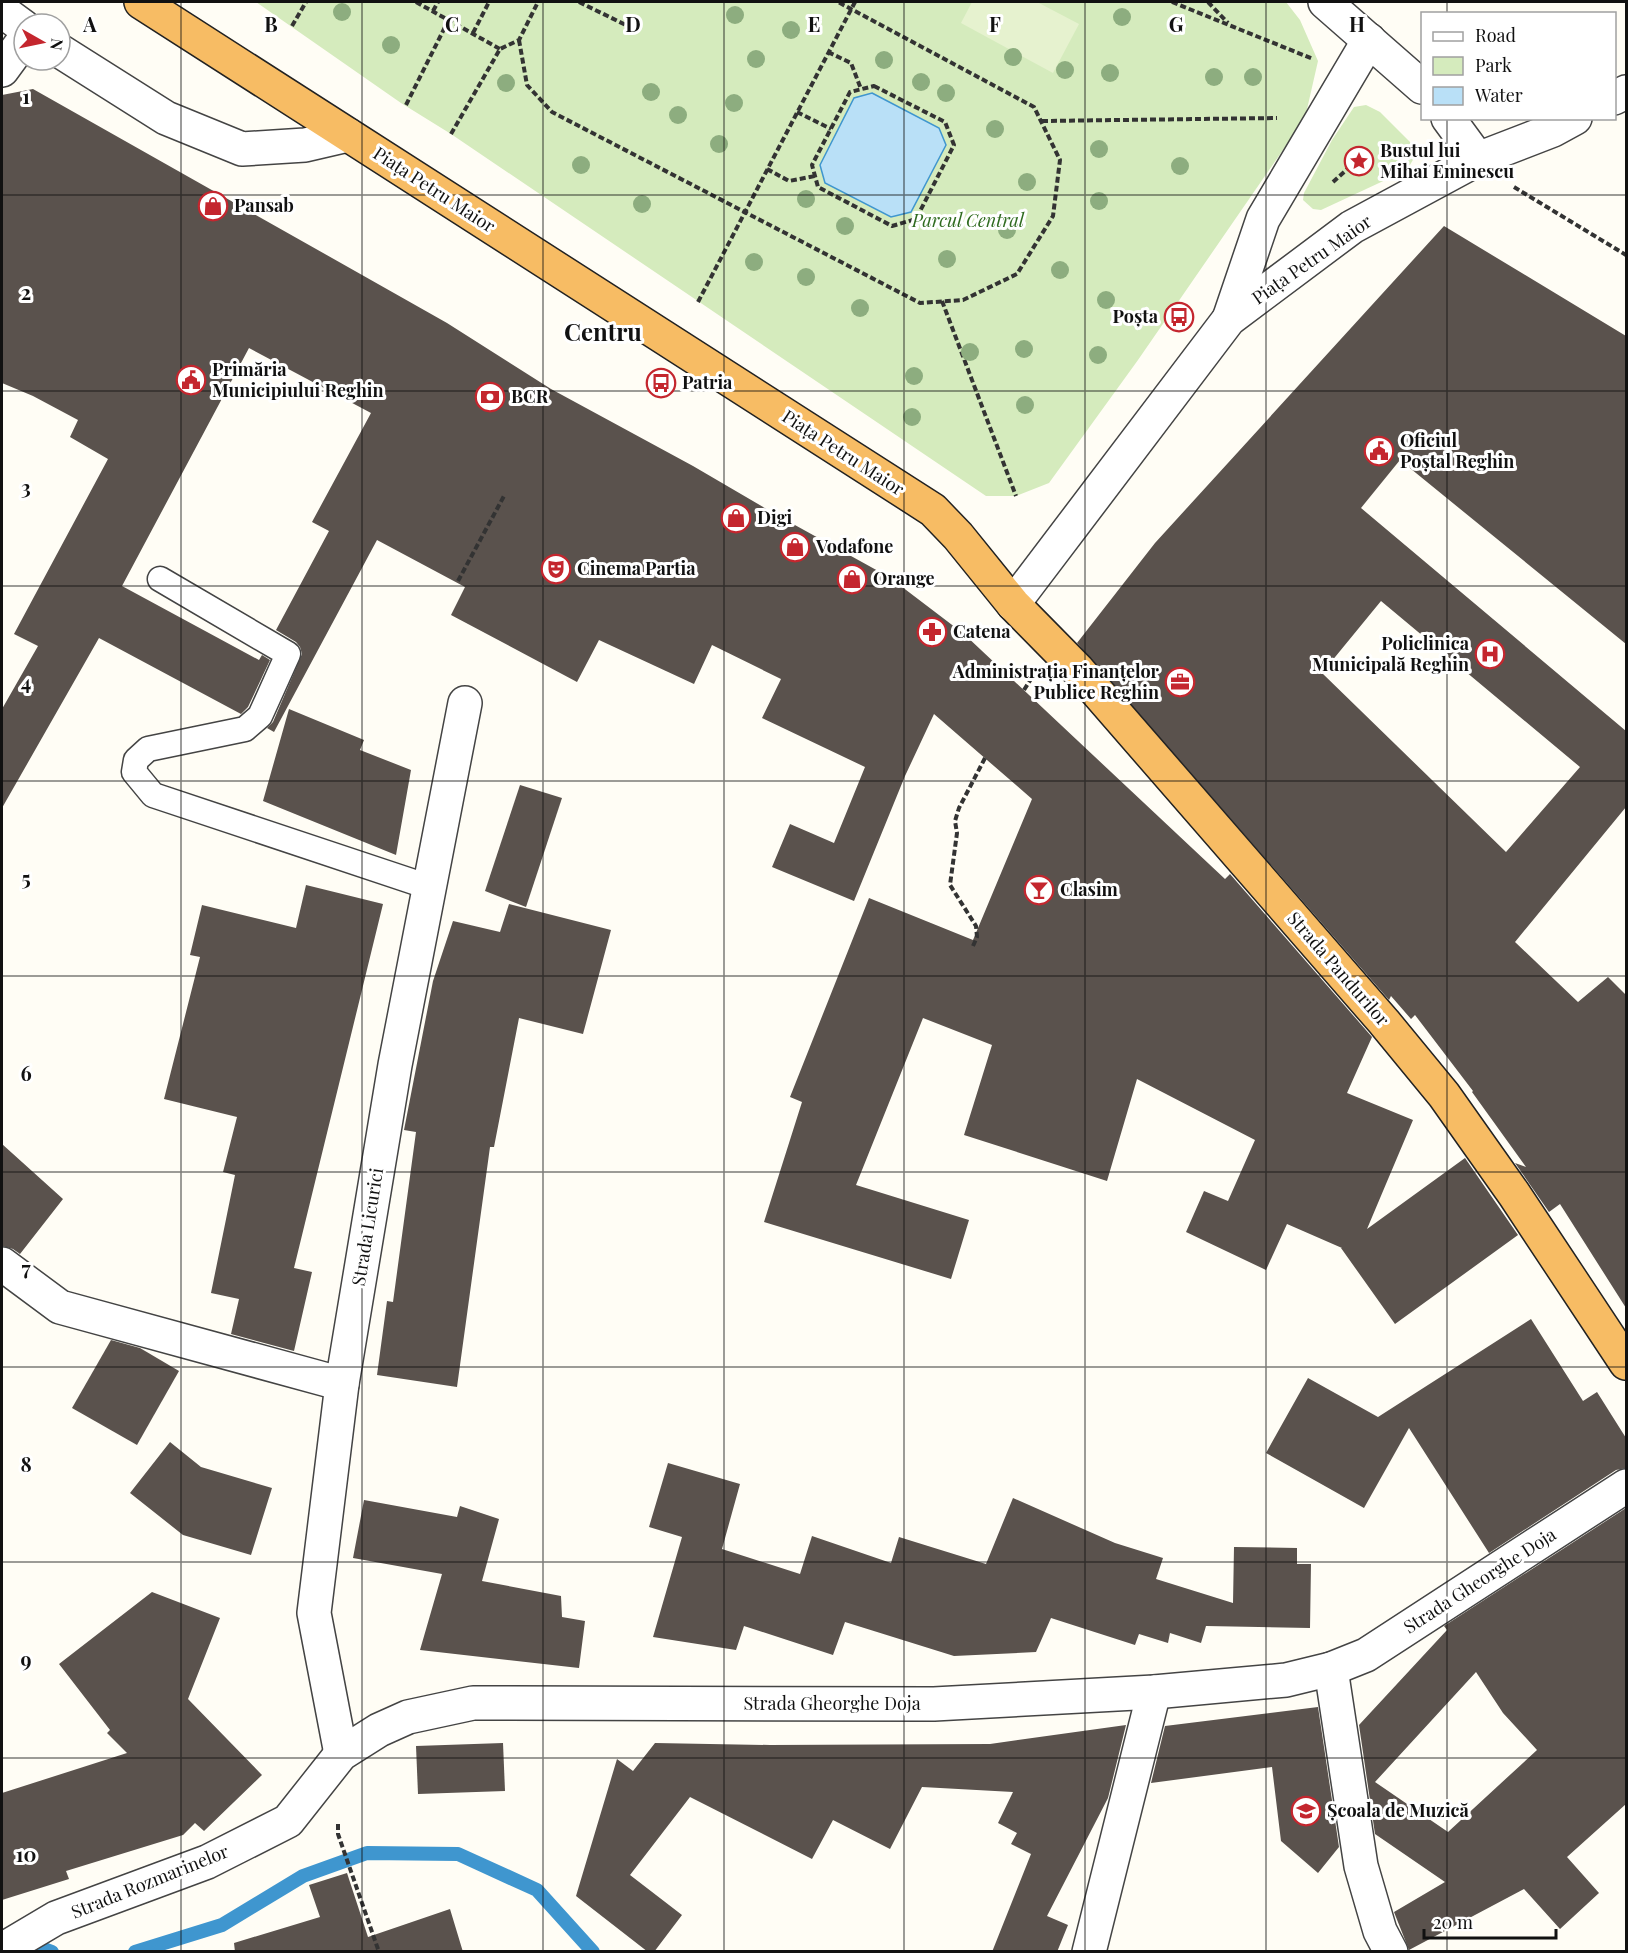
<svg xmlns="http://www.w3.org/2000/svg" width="1628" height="1953" viewBox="0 0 1628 1953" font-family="'Playfair Display',serif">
  <rect width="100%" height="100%" fill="#fffdf5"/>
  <g fill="#d5ebbd">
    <polygon points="256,2 1286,2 1300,20 1318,61 1305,118 1138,360 1049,483 1016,496 986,496 451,134 401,103"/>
    <polygon points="1366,105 1380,112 1413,145 1414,158 1407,170 1321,210 1313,209 1303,200 1304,193 1332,140 1354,107"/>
  </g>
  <polygon fill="#e6f2cf" points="972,2 1037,2 1079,24 1053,73 961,23"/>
  <polygon fill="#b9e0f7" stroke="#3f96cf" stroke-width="1.5" points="872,93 939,128 946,145 911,212 891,217 825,183 820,165 854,98"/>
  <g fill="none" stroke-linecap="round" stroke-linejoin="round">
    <g stroke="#3f96cf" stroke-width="14">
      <polyline points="23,1941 52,1952"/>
      <polyline points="135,1952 222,1925 303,1876 367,1853 458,1854 537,1890 593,1952"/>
    </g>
  </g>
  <g fill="#5a524d" fill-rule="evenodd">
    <polygon points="33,89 447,323 551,389 693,466 775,514 889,577 964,634 1225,879 1230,874 1372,1037 1347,1093 1413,1120 1367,1229 1465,1158 1518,1235 1395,1324 1341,1248 1342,1248 1287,1224 1266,1270 1186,1232 1204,1191 1228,1201 1255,1140 1137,1079 1107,1181 964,1135 992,1045 923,1018 856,1185 969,1220 951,1279 764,1222 802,1102 790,1097 869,898 973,940 1032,799 934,714 905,776 854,901 772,867 790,824 834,843 865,767 762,718 781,679 712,645 694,684 599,640 577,682 451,615 465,587 377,540 274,732 267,728 273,722 302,654 300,647 296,642 276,630 329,531 312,522 371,413 249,348 122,586 259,660 262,655 270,660 248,707 241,714 99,638 2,808 2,709 38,646 14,634 108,459 70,437 78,420 33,396 2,383 2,95"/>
    <path d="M 1444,226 L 1626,336 L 1626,644 L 1400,460 L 1361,508 L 1626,731 L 1626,807 L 1515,942 L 1578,1002 L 1608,977 L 1626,995 L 1626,1308 L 1560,1204 L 1549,1212 L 1515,1163 L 1526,1167 L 1472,1092 L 1473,1091 L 1415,1015 L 1411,1019 L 1391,996 L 1389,1000 L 1077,643 L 1155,543 ZM 1381,601 L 1580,767 L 1506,852 L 1322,673 Z"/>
    <polygon points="289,709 364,740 360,750 411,770 396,855 263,801"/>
    <polygon points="520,785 562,798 526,907 485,891"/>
    <polygon points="306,885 383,904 294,1268 312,1272 294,1351 231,1334 239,1299 211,1293 235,1175 223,1172 237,1117 164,1099 200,957 190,955 202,905 296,928"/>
    <polygon points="509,904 611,930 583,1034 519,1018 494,1147 490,1147 457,1387 377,1375 387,1301 393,1302 416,1132 404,1130 433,981 453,921 500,932"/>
    <polygon points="2,1144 63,1199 20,1254 13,1249 2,1246"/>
    <polygon points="1531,1319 1583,1401 1597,1392 1626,1438 1626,1468 1616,1470 1489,1553 1409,1428 1364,1508 1266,1453 1308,1378 1378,1417"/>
    <polygon points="111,1340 140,1348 179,1371 137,1445 72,1408"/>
    <polygon points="170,1442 201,1467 272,1488 251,1555 183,1535 130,1493"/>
    <polygon points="668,1463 740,1484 722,1549 800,1574 812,1536 891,1563 899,1537 986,1564 1013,1498 1115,1543 1163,1558 1156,1579 1233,1603 1234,1547 1297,1548 1297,1564 1311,1564 1310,1628 1206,1626 1201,1643 1170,1633 1168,1643 1139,1634 1135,1645 1051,1618 1036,1652 954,1656 845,1622 833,1655 744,1626 736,1650 653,1637 682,1537 649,1527"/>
    <polygon points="364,1500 457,1517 460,1506 499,1519 482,1581 561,1596 562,1617 585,1621 579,1668 420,1650 442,1574 353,1558"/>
    <path d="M 1626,1508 L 1626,1804 L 1567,1857 L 1599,1893 L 1560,1929 L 1524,1889 L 1409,1950 L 1394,1912 L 1445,1882 L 1375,1834 L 1359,1725 L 1447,1630 L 1444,1626 ZM 1476,1672 L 1503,1713 L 1537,1750 L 1448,1832 L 1375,1782 Z"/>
    <polygon points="152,1592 220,1618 188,1699 262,1775 204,1831 195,1823 183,1835 66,1871 69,1879 2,1900 2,1793 127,1753 107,1733 110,1730 59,1664"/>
    <polygon points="1318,1707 1339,1847 1318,1873 1281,1841 1272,1767 1151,1783 1165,1726"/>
    <polygon points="1126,1725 1108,1798 1047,1916 1068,1925 1057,1952 992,1952 1031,1854 1011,1844 1017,1833 998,1823 1013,1792 922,1787 890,1849 833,1820 812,1859 690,1797 630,1875 682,1915 654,1952 648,1952 576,1896 617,1759 633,1771 655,1743 770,1745 990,1744"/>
    <polygon points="503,1743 505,1791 418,1794 416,1746"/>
    <polygon points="347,1873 368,1937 450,1909 463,1952 235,1952 234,1943 320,1917 309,1885"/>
  </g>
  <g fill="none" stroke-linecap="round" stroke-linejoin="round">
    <g stroke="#444" stroke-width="27">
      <polyline id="service" points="160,579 288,654 260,716 245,729 148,749 136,760 134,772 153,795 429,887"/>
    </g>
    <g stroke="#444" stroke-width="36">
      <g id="minor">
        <polyline points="1325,2 1422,87"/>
        <polyline points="1448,118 1478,159"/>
        <polyline points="1229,319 1263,219 1369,40"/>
        <polyline points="2,1264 60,1307 342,1384"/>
        <polyline points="1331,1669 1361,1866 1380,1931 1391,1952"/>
        <polyline points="341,1754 314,1613 342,1384 395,1065 465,703"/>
        <polyline points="2,1950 56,1918 207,1862 288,1821 341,1754 379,1730 408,1717 473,1703 934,1704 1154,1692 1286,1680 1331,1669 1366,1655 1626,1486"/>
        <polyline points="1089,1952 1154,1692"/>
      </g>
    </g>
    <g stroke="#444" stroke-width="36">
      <g id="tertiary">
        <polyline points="2,11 24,27"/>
        <polyline points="60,51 166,118 242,149 305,145 348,135"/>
        <polyline points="2,70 24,40"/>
        <polyline points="1614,98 1626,92"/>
        <polyline points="1013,604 1229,319 1352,227 1478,159 1553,130 1575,118"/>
      </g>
    </g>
    <g stroke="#222" stroke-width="36">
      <polyline id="trunk" points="141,2 933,510 958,536 1013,604 1078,670 1384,1022 1444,1095 1514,1194 1626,1363"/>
    </g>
    <g stroke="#333" stroke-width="4" stroke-dasharray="6 3" stroke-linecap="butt">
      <polyline points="416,2 500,49"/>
      <polyline points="579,2 636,30"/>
      <polyline points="1172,2 1313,59"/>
      <polyline points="1208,2 1228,23"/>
      <polyline points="433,11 438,2"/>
      <polyline points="292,26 306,2"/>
      <polyline points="473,33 489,2"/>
      <polyline points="519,40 527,85 552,112 920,303 963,300 1017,274 1053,216 1060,160 1034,107 838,2"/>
      <polyline points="828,52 851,63 861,89"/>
      <polygon points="874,86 945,122 954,145 916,219 892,226 818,187 812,165 850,92"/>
      <polyline points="406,105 449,19"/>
      <polyline points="797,112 831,129"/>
      <polyline points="1042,121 1277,118"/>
      <polyline points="451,134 500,49 519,40 538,2"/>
      <polyline points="1348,155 1363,175"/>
      <polyline points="767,169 789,181 815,176"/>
      <polyline points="1333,182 1355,162"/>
      <polyline points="1514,187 1626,255"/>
      <polyline points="942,301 1016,496"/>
      <polyline points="698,302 855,2"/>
      <polyline points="458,581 504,496"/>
      <polyline points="1024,690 1031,679"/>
      <polyline points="973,946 977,937 976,926 950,885 957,833 955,821 959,808 985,758"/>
      <polyline points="338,1824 338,1834 379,1952"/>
    </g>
    <use href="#service" stroke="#fff" stroke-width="24"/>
    <use href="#minor" stroke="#fff" stroke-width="33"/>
    <use href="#tertiary" stroke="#fff" stroke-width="33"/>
    <use href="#trunk" stroke="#f7bc64" stroke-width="33"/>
  </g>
  <g fill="#8dad7f">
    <circle cx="342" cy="12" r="9"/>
    <circle cx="735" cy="15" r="9"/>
    <circle cx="1122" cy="17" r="9"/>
    <circle cx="791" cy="30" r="9"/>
    <circle cx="391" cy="45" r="9"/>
    <circle cx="1013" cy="57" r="9"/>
    <circle cx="756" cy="59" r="9"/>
    <circle cx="884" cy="60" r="9"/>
    <circle cx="1065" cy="70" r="9"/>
    <circle cx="1110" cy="73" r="9"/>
    <circle cx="1214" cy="77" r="9"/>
    <circle cx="1253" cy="77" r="9"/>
    <circle cx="921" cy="82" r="9"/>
    <circle cx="506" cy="83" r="9"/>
    <circle cx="651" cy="92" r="9"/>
    <circle cx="946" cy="93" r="9"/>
    <circle cx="734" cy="103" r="9"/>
    <circle cx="678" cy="115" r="9"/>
    <circle cx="995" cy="129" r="9"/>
    <circle cx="719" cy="144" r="9"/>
    <circle cx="1099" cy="149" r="9"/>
    <circle cx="581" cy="165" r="9"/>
    <circle cx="1180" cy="166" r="9"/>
    <circle cx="1027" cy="182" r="9"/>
    <circle cx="806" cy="199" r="9"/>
    <circle cx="1099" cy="201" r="9"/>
    <circle cx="642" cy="204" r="9"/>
    <circle cx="845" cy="226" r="9"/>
    <circle cx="1007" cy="230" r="9"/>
    <circle cx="947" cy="259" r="9"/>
    <circle cx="754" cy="262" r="9"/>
    <circle cx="1060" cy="270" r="9"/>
    <circle cx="806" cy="277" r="9"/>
    <circle cx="1106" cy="300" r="9"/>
    <circle cx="860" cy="308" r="9"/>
    <circle cx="1024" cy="349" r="9"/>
    <circle cx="970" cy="352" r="9"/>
    <circle cx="1098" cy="355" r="9"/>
    <circle cx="914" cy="376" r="9"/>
    <circle cx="1025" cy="405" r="9"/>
    <circle cx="912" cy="417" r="9"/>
  </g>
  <path fill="none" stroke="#111" stroke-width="1.5" stroke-opacity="0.55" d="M 181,2 L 181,1952M 362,2 L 362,1952M 543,2 L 543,1952M 724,2 L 724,1952M 904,2 L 904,1952M 1085,2 L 1085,1952M 1266,2 L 1266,1952M 1447,2 L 1447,14M 1447,118 L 1447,1952M 2,195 L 1626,195M 2,391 L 1626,391M 2,586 L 1626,586M 2,781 L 1626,781M 2,976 L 1626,976M 2,1172 L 1626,1172M 2,1367 L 1626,1367M 2,1562 L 1626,1562M 2,1758 L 1626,1758"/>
  <defs>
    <g id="sight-ring" transform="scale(1.5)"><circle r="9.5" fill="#fff" stroke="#c4262e" stroke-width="1.5"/><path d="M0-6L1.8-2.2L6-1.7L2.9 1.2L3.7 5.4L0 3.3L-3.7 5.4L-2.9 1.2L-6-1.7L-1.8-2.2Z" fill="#c4262e"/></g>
    <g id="shop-ring" transform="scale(1.5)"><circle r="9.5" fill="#fff" stroke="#c4262e" stroke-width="1.5"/><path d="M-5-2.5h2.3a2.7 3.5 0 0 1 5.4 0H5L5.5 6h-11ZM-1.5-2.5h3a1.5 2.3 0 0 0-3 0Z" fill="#c4262e"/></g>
    <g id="bus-ring" transform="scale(1.5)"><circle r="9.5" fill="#fff" stroke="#c4262e" stroke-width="1.5"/><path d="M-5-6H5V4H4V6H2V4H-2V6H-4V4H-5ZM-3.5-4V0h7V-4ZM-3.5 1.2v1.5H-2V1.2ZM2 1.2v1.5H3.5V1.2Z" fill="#c4262e"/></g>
    <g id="civic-ring" transform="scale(1.5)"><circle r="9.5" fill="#fff" stroke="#c4262e" stroke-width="1.5"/><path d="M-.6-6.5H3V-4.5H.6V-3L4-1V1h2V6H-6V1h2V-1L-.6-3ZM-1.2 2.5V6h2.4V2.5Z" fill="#c4262e"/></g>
    <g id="bank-ring" transform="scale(1.5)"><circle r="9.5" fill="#fff" stroke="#c4262e" stroke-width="1.5"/><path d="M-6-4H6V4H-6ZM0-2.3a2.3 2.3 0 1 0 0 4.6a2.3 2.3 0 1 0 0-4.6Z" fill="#c4262e"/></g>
    <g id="theatre-ring" transform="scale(1.5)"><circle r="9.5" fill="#fff" stroke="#c4262e" stroke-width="1.5"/><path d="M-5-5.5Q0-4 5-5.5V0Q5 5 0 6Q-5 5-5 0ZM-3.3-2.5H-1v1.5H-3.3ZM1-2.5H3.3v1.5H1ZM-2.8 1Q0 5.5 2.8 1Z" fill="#c4262e"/></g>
    <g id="pharmacy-ring" transform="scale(1.5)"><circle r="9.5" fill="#fff" stroke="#c4262e" stroke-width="1.5"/><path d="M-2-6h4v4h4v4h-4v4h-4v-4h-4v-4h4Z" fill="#c4262e"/></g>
    <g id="hospital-ring" transform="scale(1.5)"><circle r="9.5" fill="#fff" stroke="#c4262e" stroke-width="1.5"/><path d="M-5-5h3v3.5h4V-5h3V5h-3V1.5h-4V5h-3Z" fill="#c4262e"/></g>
    <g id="office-ring" transform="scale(1.5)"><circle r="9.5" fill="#fff" stroke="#c4262e" stroke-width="1.5"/><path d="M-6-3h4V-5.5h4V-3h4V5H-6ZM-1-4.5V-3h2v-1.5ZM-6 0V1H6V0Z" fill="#c4262e"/></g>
    <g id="bar-ring" transform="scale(1.5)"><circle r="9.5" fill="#fff" stroke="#c4262e" stroke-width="1.5"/><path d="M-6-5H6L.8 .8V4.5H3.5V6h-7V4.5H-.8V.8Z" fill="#c4262e"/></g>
    <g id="school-ring" transform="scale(1.5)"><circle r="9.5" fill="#fff" stroke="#c4262e" stroke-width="1.5"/><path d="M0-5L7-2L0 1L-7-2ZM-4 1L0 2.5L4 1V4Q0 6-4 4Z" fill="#c4262e"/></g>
  </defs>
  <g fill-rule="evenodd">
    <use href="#sight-ring" x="1359" y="161"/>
    <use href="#shop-ring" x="213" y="206"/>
    <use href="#bus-ring" x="1179" y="317"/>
    <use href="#civic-ring" x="191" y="380"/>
    <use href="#bus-ring" x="661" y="383"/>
    <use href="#bank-ring" x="490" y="397"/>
    <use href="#civic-ring" x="1379" y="451"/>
    <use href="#shop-ring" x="736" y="518"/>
    <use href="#shop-ring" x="795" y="547"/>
    <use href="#theatre-ring" x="556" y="569"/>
    <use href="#shop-ring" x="852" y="579"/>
    <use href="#pharmacy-ring" x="932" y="632"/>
    <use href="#hospital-ring" x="1490" y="654"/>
    <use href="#office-ring" x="1180" y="682"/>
    <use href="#bar-ring" x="1039" y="890"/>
    <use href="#school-ring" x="1306" y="1811"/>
  </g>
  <g text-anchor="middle" stroke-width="6" stroke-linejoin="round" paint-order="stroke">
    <g font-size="18" font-weight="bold" fill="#111" stroke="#fff" text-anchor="start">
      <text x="1380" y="157">Bustul lui<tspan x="1380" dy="21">Mihai Eminescu</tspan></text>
      <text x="234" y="212">Pansab</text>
      <text x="1158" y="323" text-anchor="end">Poșta</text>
      <text x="212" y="376">Primăria<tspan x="212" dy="21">Municipiului Reghin</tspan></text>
      <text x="682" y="389">Patria</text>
      <text x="511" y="403">BCR</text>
      <text x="1400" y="447">Oficiul<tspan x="1400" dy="21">Poștal Reghin</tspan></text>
      <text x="757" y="524">Digi</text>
      <text x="816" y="553">Vodafone</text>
      <text x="577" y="575">Cinema Partia</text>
      <text x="873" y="585">Orange</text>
      <text x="953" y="638">Catena</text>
      <text x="1469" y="650" text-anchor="end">Policlinica<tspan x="1469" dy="21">Municipală Reghin</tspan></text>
      <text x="1159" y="678" text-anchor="end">Administrația Finanțelor<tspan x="1159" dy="21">Publice Reghin</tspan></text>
      <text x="1060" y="896">Clasim</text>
      <text x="1327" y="1817">Școala de Muzică</text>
    </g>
    <g font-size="18" fill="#111" stroke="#fff">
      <text transform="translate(434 190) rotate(33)" y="6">Piața Petru Maior</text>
      <text transform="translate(1312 260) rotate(-35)" y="6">Piața Petru Maior</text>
      <text transform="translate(843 453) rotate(33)" y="6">Piața Petru Maior</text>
      <text transform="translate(1338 969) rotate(49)" y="6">Strada Pandurilor</text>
      <text transform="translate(368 1227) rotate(-81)" y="6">Strada Licurici</text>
      <text transform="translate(1480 1581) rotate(-33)" y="6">Strada Gheorghe Doja</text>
      <text x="832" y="1710">Strada Gheorghe Doja</text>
      <text transform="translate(150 1882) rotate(-22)" y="6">Strada Rozmarinelor</text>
    </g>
    <g font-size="18" font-style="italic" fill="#2f6b1f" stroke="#fff">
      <text x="968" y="227">Parcul Central</text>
    </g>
    <g font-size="24" font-weight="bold" fill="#111" stroke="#fff">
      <text x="603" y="341">Centru</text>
    </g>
  </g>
  <g font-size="20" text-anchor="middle" font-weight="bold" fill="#111" stroke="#fff" stroke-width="6" stroke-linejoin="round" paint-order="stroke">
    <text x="90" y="32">A</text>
    <text x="271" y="32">B</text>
    <text x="452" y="32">C</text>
    <text x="633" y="32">D</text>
    <text x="814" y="32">E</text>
    <text x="995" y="32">F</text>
    <text x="1176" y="32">G</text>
    <text x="1357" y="32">H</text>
    <text x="26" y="104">1</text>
    <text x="26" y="300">2</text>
    <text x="26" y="495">3</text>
    <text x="26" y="690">4</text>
    <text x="26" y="886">5</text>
    <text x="26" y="1081">6</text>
    <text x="26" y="1276">7</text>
    <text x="26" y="1472">8</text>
    <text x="26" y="1667">9</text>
    <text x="26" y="1862">10</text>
  </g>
  <rect width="1628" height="1953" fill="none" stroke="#111111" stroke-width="6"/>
  <rect x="1421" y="12" width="195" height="108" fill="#ffffff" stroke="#a0a0a0" stroke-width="1.5"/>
  <rect x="1433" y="32" width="30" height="9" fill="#ffffff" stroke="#a0a0a0" stroke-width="1.5"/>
  <text x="1475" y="42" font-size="18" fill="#111111">Road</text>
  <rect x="1433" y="57" width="30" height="18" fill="#d5ebbd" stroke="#a0a0a0" stroke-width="1.5"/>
  <text x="1475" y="72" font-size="18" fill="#111111">Park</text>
  <rect x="1433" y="87" width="30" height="18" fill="#b9e0f7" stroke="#a0a0a0" stroke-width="1.5"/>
  <text x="1475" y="102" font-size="18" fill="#111111">Water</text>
  <g transform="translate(42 42) rotate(99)"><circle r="28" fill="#ffffff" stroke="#a0a0a0" stroke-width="1.5"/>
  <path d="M0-4.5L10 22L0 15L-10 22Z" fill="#c4262e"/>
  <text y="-9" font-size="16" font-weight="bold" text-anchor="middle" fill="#111111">N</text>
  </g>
  <path d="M1424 1929v9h132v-9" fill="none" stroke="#111111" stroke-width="3"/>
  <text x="1433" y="1929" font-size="18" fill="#111111" stroke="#ffffff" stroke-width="4.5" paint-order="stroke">20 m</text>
</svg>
